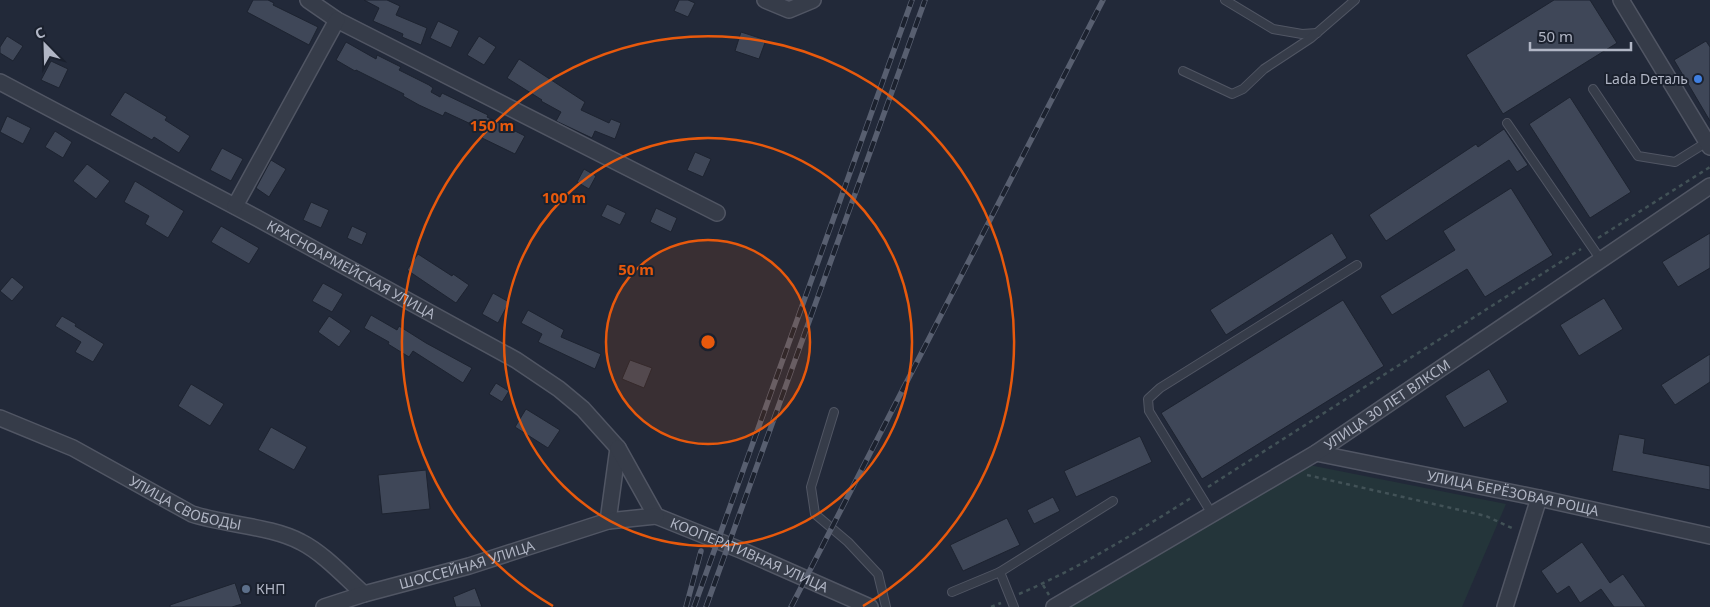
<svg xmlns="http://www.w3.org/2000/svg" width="1710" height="607" viewBox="0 0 1710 607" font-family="'Noto Sans',sans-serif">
  <rect width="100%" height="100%" fill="#222939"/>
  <polygon fill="#24353a" points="1304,464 1506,504 1462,607 1069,607"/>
  <g fill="#3f4758" stroke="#1d2330">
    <polygon points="253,0 268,0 274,3 273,5 318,27 309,45 247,12"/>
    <polygon points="364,0 387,0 400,6 396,15 427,28 421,45 402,37 403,34 373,21 379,8"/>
    <polygon points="679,0 688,0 695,3 688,17 674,11"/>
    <polygon points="1554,0 1590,0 1617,43 1503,114 1466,55"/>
    <polygon points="438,21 459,31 451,48 430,38"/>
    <polygon points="741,32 766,40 759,59 735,51"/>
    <polygon points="7,36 23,46 13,61 0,53 0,47"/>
    <polygon points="479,36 496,47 484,65 467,55"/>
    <polygon points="1706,41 1710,47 1710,121 1674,60"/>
    <polygon points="346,42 376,59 377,55 401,67 399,70 429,85 433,88 431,92 440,97 442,93 488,115 487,117 525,136 515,154 482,138 486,131 445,112 443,116 419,105 403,96 404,94 356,70 355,71 336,60"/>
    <polygon points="519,59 585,102 581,110 609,123 611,119 621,123 615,139 595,131 592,138 556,121 561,112 541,101 542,100 507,78"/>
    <polygon points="51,61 68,69 59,88 41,80"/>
    <polygon points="125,92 167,117 165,120 190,136 179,153 154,137 152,140 110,115"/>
    <polygon points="1570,97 1631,192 1590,218 1529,124"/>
    <polygon points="7,116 31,128 23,144 0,132"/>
    <polygon points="1504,129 1528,165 1517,172 1509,160 1386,241 1369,215 1476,144 1478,147"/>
    <polygon points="55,131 72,142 63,158 45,147"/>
    <polygon points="222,148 243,159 231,181 210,170"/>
    <polygon points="695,152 711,159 703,177 687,170"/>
    <polygon points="271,160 286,169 269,197 256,188"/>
    <polygon points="87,164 110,181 96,199 73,181"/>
    <polygon points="584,169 596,176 589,189 577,182"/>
    <polygon points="135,181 184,211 168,238 145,224 149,216 124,202"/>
    <polygon points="1511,188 1553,255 1485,297 1467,269 1392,315 1380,296 1455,250 1443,231"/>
    <polygon points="311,202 329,210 321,228 303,220"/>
    <polygon points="607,204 626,213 620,225 601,216"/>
    <polygon points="656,208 677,218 671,232 650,222"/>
    <polygon points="221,226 259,248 249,264 211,242"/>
    <polygon points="352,226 367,233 362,245 347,238"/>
    <polygon points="1332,233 1347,258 1226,335 1210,310"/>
    <polygon points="1710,233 1710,268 1678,287 1662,262"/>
    <polygon points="418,254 452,276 453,274 469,285 456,303 407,270"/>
    <polygon points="12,277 24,287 12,301 0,291"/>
    <polygon points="323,283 343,294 332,312 312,301"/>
    <polygon points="493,293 509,302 498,323 482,314"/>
    <polygon points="1604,298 1623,329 1579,356 1560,325"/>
    <polygon points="1343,300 1384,366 1202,479 1161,413"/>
    <polygon points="528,310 564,330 561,337 601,354 595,369 538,342 542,334 521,323"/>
    <polygon points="371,315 397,330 399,326 426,343 472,368 463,383 413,351 409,357 388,344 389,342 364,328"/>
    <polygon points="62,316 76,324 75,326 104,344 93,362 75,352 81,342 55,326"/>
    <polygon points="329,316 351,331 339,347 318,332"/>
    <polygon points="1710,354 1710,382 1675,405 1661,385"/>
    <polygon points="630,360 652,368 644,388 622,379"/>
    <polygon points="1489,369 1508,402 1464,428 1445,396"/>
    <polygon points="496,383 509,391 502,402 489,394"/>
    <polygon points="191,384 224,404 210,426 178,406"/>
    <polygon points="526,409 560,430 548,448 515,427"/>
    <polygon points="271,427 307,447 294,470 258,450"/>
    <polygon points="1619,434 1645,439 1643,453 1710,466 1710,490 1612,471"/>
    <polygon points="1140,436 1152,462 1076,497 1064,471"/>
    <polygon points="426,470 430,509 382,514 378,475"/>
    <polygon points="1053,497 1060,511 1034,524 1027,510"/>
    <polygon points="1007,518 1020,545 963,571 950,545"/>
    <polygon points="1582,542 1610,583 1623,574 1646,607 1614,607 1601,589 1580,603 1569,586 1557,594 1541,571"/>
    <polygon points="235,583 242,604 232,607 170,607 170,605"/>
    <polygon points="475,588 482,607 456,607 453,597"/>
  </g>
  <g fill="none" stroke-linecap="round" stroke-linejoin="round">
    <g stroke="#515664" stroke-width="10">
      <g id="lane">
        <polyline points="1225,0 1273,29 1302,34 1317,33"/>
        <polyline points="1183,71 1232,94 1243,89 1264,69 1311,38 1355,0"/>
        <polyline points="1593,89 1638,156 1675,162 1707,142"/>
        <polyline points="1507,123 1601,260"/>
        <polyline points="834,412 811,487 815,514 848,542 878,574 886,607"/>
        <polyline points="1212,514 1149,411 1148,399 1160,388 1357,265"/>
        <polyline points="952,592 1000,572"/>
        <polyline points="1014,607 1000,572 1113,501"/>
      </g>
    </g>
    <g stroke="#515664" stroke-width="18">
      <g id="street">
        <polyline points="308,0 337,20 717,213"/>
        <polyline points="765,0 789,10 813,0"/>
        <polyline points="1621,0 1710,147"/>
        <path id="s1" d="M 0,82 L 255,217 L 516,360 L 559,389 L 583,409 L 618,448 L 608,521"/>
        <polyline points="235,206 337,20"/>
        <path id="s2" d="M 0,418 L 73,448 L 192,514 C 226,525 271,526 301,542 C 323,553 345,577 364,594"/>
        <path id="s3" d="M 618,448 L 656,516 L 743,551 L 870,607"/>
        <path id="s4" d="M 1316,453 L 1539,498 L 1710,536"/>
        <path id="s5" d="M 324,607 L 364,594 L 469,566 L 608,521 L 656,516"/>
        <path id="s6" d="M 1054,607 L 1316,453 L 1710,186"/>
        <polyline points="1505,607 1539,498"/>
      </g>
    </g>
    <g stroke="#425257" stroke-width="2.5" stroke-dasharray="4 4" stroke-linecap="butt">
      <polyline points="1598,238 1710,167"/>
      <polyline points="1307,475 1486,516 1514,529"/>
      <polyline points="1208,487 1581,249"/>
      <polyline points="1043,585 1049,595"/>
      <path d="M 1019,594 C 1080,568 1135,533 1191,498"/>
      <polyline points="991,607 1001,603"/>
    </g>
    <use href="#lane" stroke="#363c49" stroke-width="8"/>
    <use href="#street" stroke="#363c49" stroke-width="15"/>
    <g stroke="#585f70" stroke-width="5.5">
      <g id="rail">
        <polyline points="686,607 701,551"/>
        <polyline points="694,607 912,0"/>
        <polyline points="706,607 925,0"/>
        <polyline points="791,607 1103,0"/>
      </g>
    </g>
    <use href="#rail" stroke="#1b212e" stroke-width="4" stroke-dasharray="11" stroke-linecap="butt"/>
  </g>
  <circle cx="708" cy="342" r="102" fill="#e8590c" fill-opacity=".12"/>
  <g fill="none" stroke="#e8590c" stroke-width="2.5">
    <circle cx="708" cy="342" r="102"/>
    <circle cx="708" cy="342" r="204"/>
    <path d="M553 606A306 306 0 1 1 863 606"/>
  </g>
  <circle fill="#3f7fe0" stroke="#1b212e" stroke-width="2" cx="1698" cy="79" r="5"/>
  <circle fill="#5c6f8a" stroke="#1b212e" stroke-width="2" cx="246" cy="589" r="5"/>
  <g text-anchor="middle" stroke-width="4" stroke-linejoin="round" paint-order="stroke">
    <g font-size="14" fill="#b1b6c5" stroke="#1b212e" text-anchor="end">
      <text x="1688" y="84">Lada Dеталь</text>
      <text x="256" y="594" text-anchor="start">КНП</text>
    </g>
    <g font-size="14" fill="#b1b6c5" stroke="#1b212e">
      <text dy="5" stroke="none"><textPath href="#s1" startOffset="398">КРАСНОАРМЕЙСКАЯ УЛИЦА</textPath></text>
      <text dy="5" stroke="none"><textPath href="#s6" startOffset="390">УЛИЦА 30 ЛЕТ ВЛКСМ</textPath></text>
      <text dy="5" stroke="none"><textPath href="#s4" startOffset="201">УЛИЦА БЕРЁЗОВАЯ РОЩА</textPath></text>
      <text dy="5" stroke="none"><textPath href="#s2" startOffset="205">УЛИЦА СВОБОДЫ</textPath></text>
      <text dy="5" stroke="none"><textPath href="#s3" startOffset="179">КООПЕРАТИВНАЯ УЛИЦА</textPath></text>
      <text dy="5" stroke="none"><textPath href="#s5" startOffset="149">ШОССЕЙНАЯ УЛИЦА</textPath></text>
    </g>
  </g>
  <circle cx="708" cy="342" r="8" fill="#e8590c" stroke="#1b212e" stroke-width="2.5"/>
  <g font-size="15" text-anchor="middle" font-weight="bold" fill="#e8590c" stroke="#1b212e" stroke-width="4" stroke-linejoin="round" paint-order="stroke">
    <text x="492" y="131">150 m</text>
    <text x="564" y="203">100 m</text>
    <text x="636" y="275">50 m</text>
  </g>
  <g transform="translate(45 45) rotate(337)" stroke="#1b212e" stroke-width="4" paint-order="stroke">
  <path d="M0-4L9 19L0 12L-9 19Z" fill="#b1b6c5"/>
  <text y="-8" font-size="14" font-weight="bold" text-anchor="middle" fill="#b1b6c5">С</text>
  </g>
  <path d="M1530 42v8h101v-8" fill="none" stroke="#b1b6c5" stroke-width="2.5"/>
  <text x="1538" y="42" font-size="15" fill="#b1b6c5" stroke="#1b212e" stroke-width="4" paint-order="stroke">50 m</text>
</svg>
